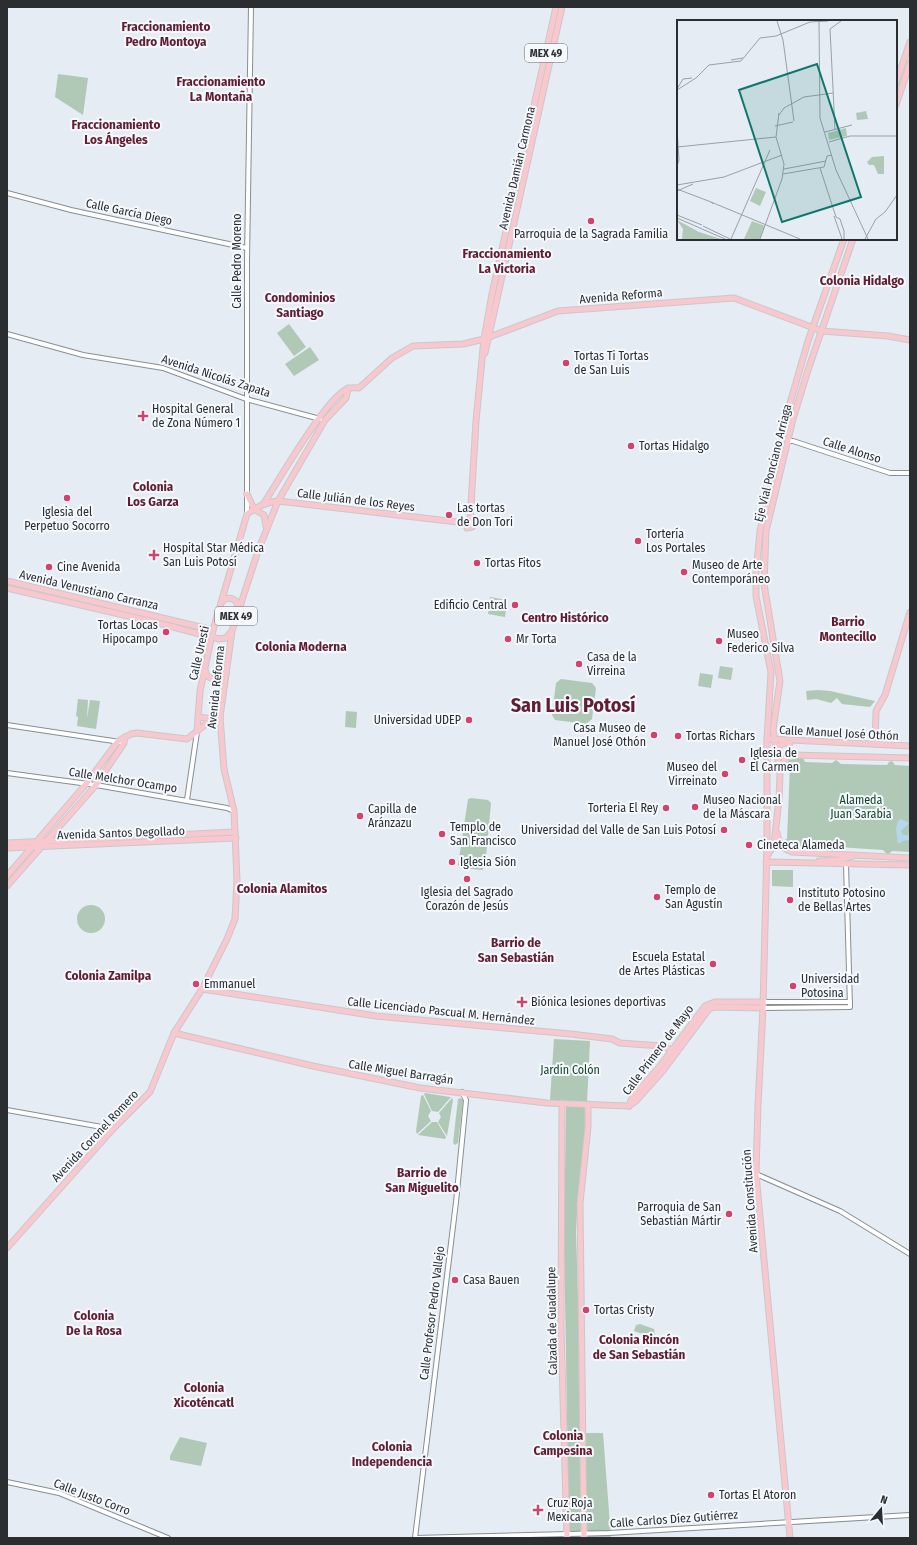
<svg xmlns="http://www.w3.org/2000/svg" width="917" height="1545" viewBox="0 0 917 1545" font-family="'Fira Sans Condensed',sans-serif">
  <rect width="100%" height="100%" fill="#e5ecf4"/>
  <g fill="#b0c8b6">
    <polygon points="58,74 88,78 83,115 55,97"/>
    <polygon points="289,324 306,347 294,356 277,333"/>
    <polygon points="310,347 319,360 294,376 285,364"/>
    <polygon points="490,597 507,600 505,617 488,614"/>
    <polygon points="720,666 733,668 731,680 718,678"/>
    <polygon points="700,673 713,675 711,688 698,686"/>
    <polygon points="561,679 592,683 596,688 592,719 586,724 555,720 552,715 556,683"/>
    <polygon points="818,690 830,691 875,701 870,707 842,704 837,698 831,703 816,699 807,700 806,691"/>
    <polygon points="78,699 88,700 87,718 90,700 100,701 96,729 77,726 78,717 76,716"/>
    <polygon points="346,711 357,712 356,728 345,727"/>
    <polygon points="797,758 803,758 805,762 832,763 836,760 841,764 887,765 889,762 892,761 895,765 910,766 910,852 892,851 888,855 883,850 838,847 833,851 829,847 806,846 800,850 790,850 783,846 782,841 787,839 790,765 786,764 789,760"/>
    <polygon points="471,798 488,800 491,803 485,867 482,870 460,868 458,865 468,799"/>
    <polygon points="772,870 793,870 793,887 772,886"/>
    <circle cx="91" cy="919" r="14"/>
    <polygon points="554,1039 590,1041 587,1102 550,1100"/>
    <polygon points="425,1093 450,1097 451,1097 438,1112 432,1111 424,1094"/>
    <polygon points="423,1095 431,1111 428,1116 431,1121 417,1134 416,1131 421,1096"/>
    <polygon points="452,1098 453,1100 447,1136 438,1122 441,1117 439,1113"/>
    <polygon points="460,1098 463,1100 458,1143 455,1145 453,1143 458,1099"/>
    <path d="M 566,1104 L 586,1105 C 587,1147 578,1188 576,1231 L 582,1428 L 584,1433 L 603,1433 L 611,1538 L 569,1538 L 564,1238 Z"/>
    <polygon points="432,1122 437,1122 446,1137 445,1139 418,1135"/>
    <polygon points="640,1324 654,1329 655,1336 651,1337 634,1331 636,1325"/>
    <polygon points="180,1437 207,1443 201,1466 170,1460 170,1456"/>
  </g>
  <polygon fill="#b6d6ec" points="901,819 909,823 901,831 903,835 908,835 910,827 910,840 903,841 898,844 896,829 898,821"/>
  <g fill="none" stroke-linecap="round" stroke-linejoin="round">
    <g stroke="#878e95" stroke-width="6">
      <g id="minor">
        <polyline points="7,193 71,210 247,248"/>
        <polyline points="7,334 83,355 163,368 246,399 320,419"/>
        <polyline points="789,441 793,441 890,473 910,473"/>
        <polyline points="247,514 247,260 251,7"/>
        <polyline points="7,725 120,742"/>
        <polyline points="7,773 96,785 227,808 234,811"/>
        <polyline points="187,800 197,732"/>
        <polyline points="763,1002 850,1002"/>
        <polyline points="763,1008 850,1007 846,864"/>
        <polyline points="462,1092 466,1100 456,1202 415,1538 609,1533 910,1515"/>
        <polyline points="7,1110 113,1129"/>
        <polyline points="756,1174 840,1211 910,1254"/>
        <polyline points="7,1482 59,1493 168,1538"/>
      </g>
    </g>
    <g stroke="#c8c9c9" stroke-width="7">
      <g id="major">
        <polyline points="896,83 910,42"/>
        <polyline points="896,105 910,63"/>
        <polyline points="485,353 562,7"/>
        <polyline points="247,494 254,509 264,515 266,526"/>
        <path d="M 264,503 C 279,480 326,398 347,389 C 350,387 355,388 359,388 L 392,358 L 413,346 L 463,344 L 484,339 L 558,311 L 734,298 L 822,331 L 888,336 L 910,340"/>
        <polyline points="470,522 476,421 484,339 492,294 556,7"/>
        <polyline points="7,581 213,630"/>
        <polyline points="7,588 154,622 219,639 226,638 231,632"/>
        <path d="M 222,602 C 226,597 232,597 237,602 L 238,607"/>
        <polyline points="205,670 207,676 214,680 221,679 226,674"/>
        <polyline points="198,717 213,719"/>
        <path d="M 197,732 L 200,691 L 213,630 L 247,514 C 258,506 265,503 278,501 L 466,523 L 470,522 L 472,527 L 467,528 L 466,523"/>
        <polyline points="771,739 910,746"/>
        <polyline points="875,744 876,711 885,695 910,612"/>
        <polyline points="778,753 777,750 781,744 790,743"/>
        <polyline points="780,770 785,758 791,755 910,758"/>
        <path d="M 777,833 C 779,843 781,848 792,852 L 910,858"/>
        <polyline points="7,843 235,832"/>
        <polyline points="7,848 236,838"/>
        <polyline points="767,856 774,845 779,799 780,774 773,730 780,681 764,584 766,531 793,419 808,370 853,239"/>
        <polyline points="819,861 838,860 853,856"/>
        <polyline points="766,862 910,865"/>
        <polyline points="7,876 86,784 118,741 131,734 137,733 187,739 206,724 220,717"/>
        <polyline points="7,886 96,785 124,743 125,737"/>
        <polyline points="202,989 376,1016 571,1034 612,1039 620,1043 662,1046 677,1052"/>
        <polyline points="174,1033 313,1066 420,1088 547,1103 629,1106"/>
        <polyline points="562,1103 561,1329 567,1538"/>
        <polyline points="629,1106 632,1098 660,1066 705,1006 715,1002 763,1002"/>
        <polyline points="629,1106 636,1101 662,1072 709,1009 714,1007 763,1008"/>
        <polyline points="7,1248 113,1129 150,1092 174,1033 202,989 227,939 235,919 237,880 234,811 224,769 220,717 232,631 258,551 278,501 325,420 346,398 348,388"/>
        <polyline points="584,1538 580,1203 588,1127 588,1104"/>
        <polyline points="790,1538 756,1174 758,1105 763,1008 767,844 767,739 771,672 756,596 756,572 760,531 779,453 786,417 808,341 844,239"/>
      </g>
    </g>
    <use href="#minor" stroke="#fff" stroke-width="4"/>
    <use href="#major" stroke="#f8c8ce" stroke-width="5"/>
  </g>
  <g fill="#d1436c" stroke="#f5f9fe" stroke-width="1.5">
    <circle cx="591" cy="221" r="4"/>
    <circle cx="566" cy="363" r="4"/>
    <path d="M141 410h4v4h4v4h-4v4h-4v-4h-4v-4h4z"/>
    <circle cx="631" cy="446" r="4"/>
    <circle cx="67" cy="498" r="4"/>
    <circle cx="449" cy="515" r="4"/>
    <circle cx="638" cy="541" r="4"/>
    <path d="M152 549h4v4h4v4h-4v4h-4v-4h-4v-4h4z"/>
    <circle cx="477" cy="563" r="4"/>
    <circle cx="49" cy="567" r="4"/>
    <circle cx="684" cy="572" r="4"/>
    <circle cx="515" cy="605" r="4"/>
    <circle cx="166" cy="632" r="4"/>
    <circle cx="508" cy="639" r="4"/>
    <circle cx="719" cy="641" r="4"/>
    <circle cx="579" cy="664" r="4"/>
    <circle cx="469" cy="720" r="4"/>
    <circle cx="654" cy="735" r="4"/>
    <circle cx="678" cy="736" r="4"/>
    <circle cx="742" cy="760" r="4"/>
    <circle cx="725" cy="774" r="4"/>
    <circle cx="695" cy="807" r="4"/>
    <circle cx="666" cy="808" r="4"/>
    <circle cx="360" cy="816" r="4"/>
    <circle cx="724" cy="830" r="4"/>
    <circle cx="442" cy="834" r="4"/>
    <circle cx="749" cy="845" r="4"/>
    <circle cx="452" cy="862" r="4"/>
    <circle cx="467" cy="879" r="4"/>
    <circle cx="657" cy="897" r="4"/>
    <circle cx="790" cy="900" r="4"/>
    <circle cx="713" cy="964" r="4"/>
    <circle cx="196" cy="984" r="4"/>
    <circle cx="793" cy="986" r="4"/>
    <path d="M520 996h4v4h4v4h-4v4h-4v-4h-4v-4h4z"/>
    <circle cx="729" cy="1214" r="4"/>
    <circle cx="455" cy="1280" r="4"/>
    <circle cx="586" cy="1310" r="4"/>
    <circle cx="711" cy="1495" r="4"/>
    <path d="M536 1504h4v4h4v4h-4v4h-4v-4h-4v-4h4z"/>
  </g>
  <g text-anchor="middle" stroke-width="4" stroke-linejoin="round" paint-order="stroke">
    <g fill="#f5f9fe" stroke="#686b6e" stroke-width="1">
      <rect x="525" y="44" width="42" height="18" rx="3"/>
      <rect x="215" y="607" width="42" height="18" rx="3"/>
    </g>
    <g font-size="11" font-weight="bold" fill="#2b2e30">
      <text x="546" y="57">MEX 49</text>
      <text x="236" y="620">MEX 49</text>
    </g>
    <g font-size="12" fill="#2b2e30" stroke="#f5f9fe">
      <text transform="translate(517 168) rotate(-77)" y="4">Avenida Damián Carmona</text>
      <text transform="translate(129 212) rotate(12)" y="4">Calle García Diego</text>
      <text transform="translate(237 261) rotate(-90)" y="4">Calle Pedro Moreno</text>
      <text transform="translate(621 296) rotate(-5)" y="4">Avenida Reforma</text>
      <text transform="translate(216 376) rotate(18)" y="4">Avenida Nicolás Zapata</text>
      <text transform="translate(852 450) rotate(18)" y="4">Calle Alonso</text>
      <text transform="translate(773 463) rotate(-76)" y="4">Eje Vial Ponciano Arriaga</text>
      <text transform="translate(356 500) rotate(7)" y="4">Calle Julián de los Reyes</text>
      <text transform="translate(89 590) rotate(13)" y="4">Avenida Venustiano Carranza</text>
      <text transform="translate(199 653) rotate(-77)" y="4">Calle Uresti</text>
      <text transform="translate(216 687) rotate(-84)" y="4">Avenida Reforma</text>
      <text transform="translate(839 733) rotate(3)" y="4">Calle Manuel José Othón</text>
      <text transform="translate(123 780) rotate(9)" y="4">Calle Melchor Ocampo</text>
      <text transform="translate(121 833) rotate(-2)" y="4">Avenida Santos Degollado</text>
      <text transform="translate(441 1011) rotate(6)" y="4">Calle Licenciado Pascual M. Hernández</text>
      <text transform="translate(658 1050) rotate(-53)" y="4">Calle Primero de Mayo</text>
      <text transform="translate(401 1072) rotate(9)" y="4">Calle Miguel Barragán</text>
      <text transform="translate(95 1136) rotate(-47)" y="4">Avenida Coronel Romero</text>
      <text transform="translate(750 1201) rotate(-94)" y="4">Avenida Constitución</text>
      <text transform="translate(432 1313) rotate(-83)" y="4">Calle Profesor Pedro Vallejo</text>
      <text transform="translate(552 1321) rotate(-91)" y="4">Calzada de Guadalupe</text>
      <text transform="translate(92 1497) rotate(21)" y="4">Calle Justo Corro</text>
      <text transform="translate(674 1519) rotate(-4)" y="4">Calle Carlos Díez Gutiérrez</text>
    </g>
    <g font-size="12" fill="#2b2e30" stroke="#f5f9fe" text-anchor="start">
      <text x="591" y="238" text-anchor="middle">Parroquia de la Sagrada Familia</text>
      <text x="574" y="360">Tortas Ti Tortas<tspan x="574" dy="14">de San Luis</tspan></text>
      <text x="152" y="413">Hospital General<tspan x="152" dy="14">de Zona Número 1</tspan></text>
      <text x="639" y="450">Tortas Hidalgo</text>
      <text x="457" y="512">Las tortas<tspan x="457" dy="14">de Don Tori</tspan></text>
      <text x="67" y="516" text-anchor="middle">Iglesia del<tspan x="67" dy="14">Perpetuo Socorro</tspan></text>
      <text x="646" y="538">Tortería<tspan x="646" dy="14">Los Portales</tspan></text>
      <text x="163" y="552">Hospital Star Médica<tspan x="163" dy="14">San Luis Potosí</tspan></text>
      <text x="485" y="567">Tortas Fitos</text>
      <text x="692" y="569">Museo de Arte<tspan x="692" dy="14">Contemporáneo</tspan></text>
      <text x="57" y="571">Cine Avenida</text>
      <text x="507" y="609" text-anchor="end">Edificio Central</text>
      <text x="158" y="629" text-anchor="end">Tortas Locas<tspan x="158" dy="14">Hipocampo</tspan></text>
      <text x="727" y="638">Museo<tspan x="727" dy="14">Federico Silva</tspan></text>
      <text x="516" y="643">Mr Torta</text>
      <text x="587" y="661">Casa de la<tspan x="587" dy="14">Virreina</tspan></text>
      <text x="461" y="724" text-anchor="end">Universidad UDEP</text>
      <text x="646" y="732" text-anchor="end">Casa Museo de<tspan x="646" dy="14">Manuel José Othón</tspan></text>
      <text x="686" y="740">Tortas Richars</text>
      <text x="750" y="757">Iglesia de<tspan x="750" dy="14">El Carmen</tspan></text>
      <text x="717" y="771" text-anchor="end">Museo del<tspan x="717" dy="14">Virreinato</tspan></text>
      <text x="703" y="804">Museo Nacional<tspan x="703" dy="14">de la Máscara</tspan></text>
      <text x="658" y="812" text-anchor="end">Torteria El Rey</text>
      <text x="368" y="813">Capilla de<tspan x="368" dy="14">Aránzazu</tspan></text>
      <text x="450" y="831">Templo de<tspan x="450" dy="14">San Francisco</tspan></text>
      <text x="716" y="834" text-anchor="end">Universidad del Valle de San Luis Potosí</text>
      <text x="757" y="849">Cineteca Alameda</text>
      <text x="460" y="866">Iglesia Sión</text>
      <text x="665" y="894">Templo de<tspan x="665" dy="14">San Agustín</tspan></text>
      <text x="467" y="896" text-anchor="middle">Iglesia del Sagrado<tspan x="467" dy="14">Corazón de Jesús</tspan></text>
      <text x="798" y="897">Instituto Potosino<tspan x="798" dy="14">de Bellas Artes</tspan></text>
      <text x="705" y="961" text-anchor="end">Escuela Estatal<tspan x="705" dy="14">de Artes Plásticas</tspan></text>
      <text x="801" y="983">Universidad<tspan x="801" dy="14">Potosina</tspan></text>
      <text x="204" y="988">Emmanuel</text>
      <text x="531" y="1006">Biónica lesiones deportivas</text>
      <text x="721" y="1211" text-anchor="end">Parroquia de San<tspan x="721" dy="14">Sebastián Mártir</tspan></text>
      <text x="463" y="1284">Casa Bauen</text>
      <text x="594" y="1314">Tortas Cristy</text>
      <text x="719" y="1499">Tortas El Atoron</text>
      <text x="547" y="1507">Cruz Roja<tspan x="547" dy="14">Mexicana</tspan></text>
    </g>
    <g font-size="12" fill="#154728" stroke="#f5f9fe">
      <text x="861" y="804">Alameda<tspan x="861" dy="14">Juan Sarabia</tspan></text>
      <text x="570" y="1074">Jardín Colón</text>
    </g>
    <g font-size="13" font-weight="bold" fill="#621d30" stroke="#f5f9fe">
      <text x="166" y="31">Fraccionamiento<tspan x="166" dy="15">Pedro Montoya</tspan></text>
      <text x="221" y="86">Fraccionamiento<tspan x="221" dy="15">La Montaña</tspan></text>
      <text x="116" y="129">Fraccionamiento<tspan x="116" dy="15">Los Ángeles</tspan></text>
      <text x="507" y="258">Fraccionamiento<tspan x="507" dy="15">La Victoria</tspan></text>
      <text x="862" y="285">Colonia Hidalgo</text>
      <text x="300" y="302">Condominios<tspan x="300" dy="15">Santiago</tspan></text>
      <text x="153" y="491">Colonia<tspan x="153" dy="15">Los Garza</tspan></text>
      <text x="565" y="622">Centro Histórico</text>
      <text x="848" y="626">Barrio<tspan x="848" dy="15">Montecillo</tspan></text>
      <text x="301" y="651">Colonia Moderna</text>
      <text x="282" y="893">Colonia Alamitos</text>
      <text x="516" y="947">Barrio de<tspan x="516" dy="15">San Sebastián</tspan></text>
      <text x="108" y="980">Colonia Zamilpa</text>
      <text x="422" y="1177">Barrio de<tspan x="422" dy="15">San Miguelito</tspan></text>
      <text x="94" y="1320">Colonia<tspan x="94" dy="15">De la Rosa</tspan></text>
      <text x="639" y="1344">Colonia Rincón<tspan x="639" dy="15">de San Sebastián</tspan></text>
      <text x="204" y="1392">Colonia<tspan x="204" dy="15">Xicoténcatl</tspan></text>
      <text x="563" y="1440">Colonia<tspan x="563" dy="15">Campesina</tspan></text>
      <text x="392" y="1451">Colonia<tspan x="392" dy="15">Independencia</tspan></text>
    </g>
    <g font-size="20" font-weight="bold" fill="#621d30" stroke="#f5f9fe">
      <text x="573" y="712">San Luis Potosí</text>
    </g>
  </g>
  <g transform="translate(677 20)">
    <rect width="220" height="220" fill="#e5ecf4"/>
    <path d="M 189,91 L 191,99 L 180,100 L 179,93 ZM 169,108 L 170,116 L 152,120 L 151,113 ZM 207,136 L 207,154 L 201,154 L 197,145 L 192,145 L 190,142 L 195,137 ZM 79,168 L 89,172 L 83,186 L 73,181 ZM 0,200 L 22,212 L 44,219 L 5,219 L 6,209 ZM 75,201 L 88,206 L 83,219 L 67,219 Z" fill="#b0c8b6"/>
    <path fill="none" stroke="#9ba0a6" stroke-width="1" d="M 100,1 L 106,20 L 117,101M 142,1 L 143,98 L 159,150 L 191,219M 54,40 L 66,38M 0,69 L 6,59 L 15,58M 0,70 L 19,58 L 32,45 L 64,41 L 83,18 L 99,16 L 133,2 L 151,1M 102,95 L 107,88 L 127,77 L 156,73M 98,106 L 116,102M 158,109 L 153,9 L 164,1M 0,110 L 2,140 L 0,146M 148,112 L 175,105M 152,122 L 173,116 L 220,116M 0,127 L 99,117M 147,147 L 150,136 L 155,135M 143,148 L 159,197 L 163,199 L 167,211 L 167,219M 107,149 L 149,141M 106,154 L 147,147M 0,165 L 47,157 L 105,135M 0,169 L 34,182M 0,171 L 16,164M 36,184 L 34,182 L 123,219M 0,195 L 25,205M 157,196 L 165,219M 0,198 L 48,219M 26,206 L 53,219M 54,219 L 93,130M 83,219 L 105,159 L 107,144 L 99,117 L 102,93M 188,219 L 199,199 L 208,192 L 220,175"/>
    <path fill="#0f766e" fill-opacity="0.15" stroke="#0f766e" stroke-width="2" d="M 140,44 L 184,177 L 105,202 L 62,70 Z"/>
    <rect width="220" height="220" fill="none" stroke="#2b2e30" stroke-width="2"/>
  </g>
  <rect width="917" height="1545" fill="none" stroke="#2b2e30" stroke-width="16"/>
  <g transform="translate(881 1509) rotate(18)" stroke="#f5f9fe" stroke-width="3" paint-order="stroke">
  <path d="M0-3L7 15L0 10L-7 15Z" fill="#2b2e30"/>
  <text y="-6" font-size="11" font-weight="bold" text-anchor="middle" fill="#2b2e30">N</text>
  </g>
</svg>
